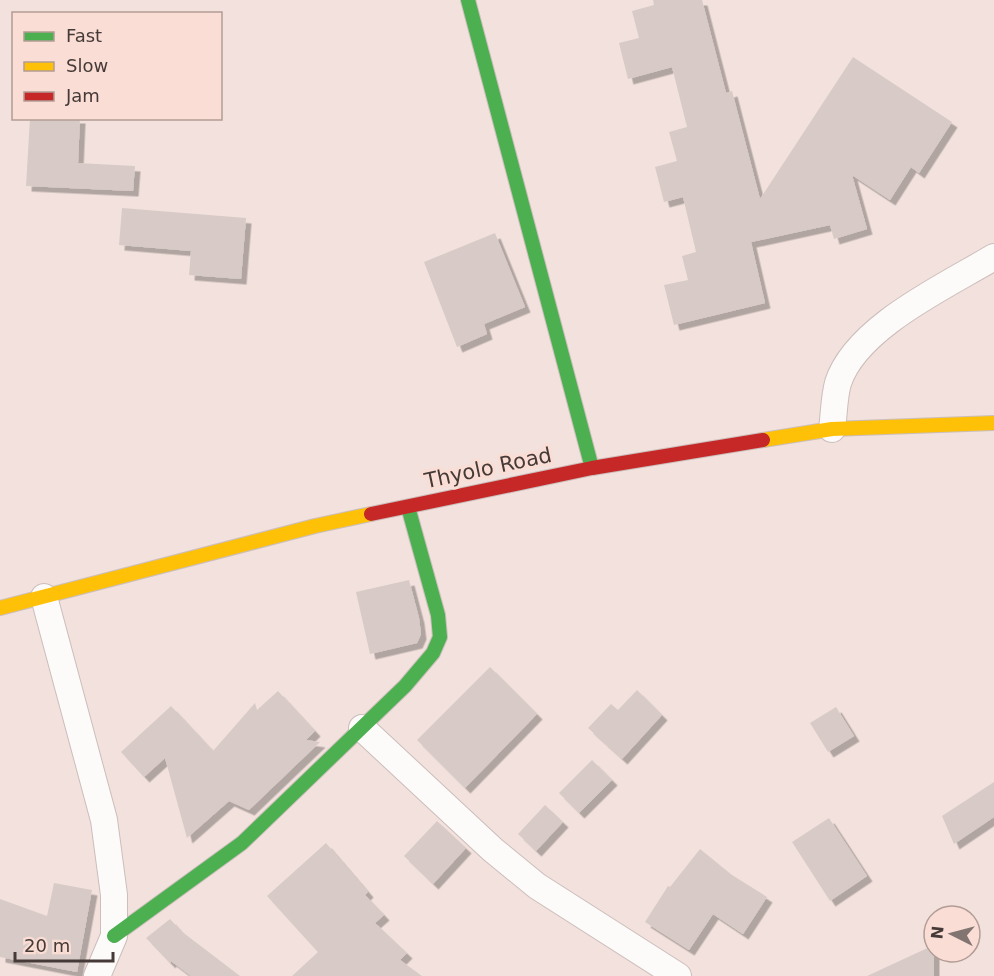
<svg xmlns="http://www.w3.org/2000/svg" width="994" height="976" viewBox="0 0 994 976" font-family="'DejaVu Sans',sans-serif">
  <defs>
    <filter id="shadow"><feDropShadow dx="5.5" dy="5.5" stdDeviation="0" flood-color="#0004"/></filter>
  </defs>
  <rect width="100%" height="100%" fill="#f2e1dc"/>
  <g fill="#d8cbc7" filter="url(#shadow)">
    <polygon points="653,0 702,0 726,93 732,91 760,199 853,57 952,122 919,173 911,167 890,200 852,175 867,229 834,239 830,225 751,242 765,303 674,325 664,285 688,280 682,256 696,252 683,197 664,202 655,167 677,161 669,132 687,127 672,67 628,79 619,43 639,38 632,11 654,5"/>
    <polygon points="30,118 80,118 78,163 135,166 133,191 26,186"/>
    <polygon points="122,208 246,218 241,279 189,275 191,251 119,245"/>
    <polygon points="495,233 525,307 484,324 487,334 457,347 424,262"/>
    <polygon points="409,580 419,618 421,634 417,643 370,654 356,592"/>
    <polygon points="490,667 537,714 465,788 417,740"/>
    <polygon points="637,690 662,715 622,759 588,728 611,704 618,710"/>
    <polygon points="278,691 315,731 306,740 320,742 249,810 229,801 187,838 165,758 144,777 121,752 171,706 213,751 255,703 257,710"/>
    <polygon points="836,707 854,736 828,752 810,723"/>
    <polygon points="592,760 612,780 579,813 559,793"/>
    <polygon points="994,782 994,817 954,844 942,816"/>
    <polygon points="545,805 563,822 536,851 518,834"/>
    <polygon points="829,818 867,876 830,901 792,842"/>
    <polygon points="437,821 466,848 433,884 404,856"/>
    <polygon points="326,843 368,892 365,895 384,915 375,923 407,953 400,960 422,976 292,976 318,952 267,896"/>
    <polygon points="700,849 732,875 767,897 743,934 713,914 689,950 645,922 668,886 670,887"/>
    <polygon points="54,883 92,890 77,972 0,957 0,899 47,916"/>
    <polygon points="170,919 181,931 240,976 191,976 171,961 170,963 146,938"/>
    <polygon points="934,945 934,976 867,976"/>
  </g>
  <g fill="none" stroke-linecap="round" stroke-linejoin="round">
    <g stroke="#cbbebb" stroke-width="28">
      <g id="street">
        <path d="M 832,429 C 834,415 834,397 838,383 C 856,327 946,286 994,257"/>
        <polyline points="44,597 104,820 114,895 114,936 97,976"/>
        <polyline points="362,728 493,850 537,886 678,976"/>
      </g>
    </g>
    <g stroke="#cbbebb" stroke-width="16">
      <g id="fast">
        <polyline points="468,0 592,468"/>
        <polyline points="114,936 242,843 405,686 433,653 440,637 438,615 408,507"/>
      </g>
    </g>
    <g stroke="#cbbebb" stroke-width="16">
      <g id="slow">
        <polyline points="763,440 832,429 994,423"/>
        <polyline points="0,608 315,526 371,514"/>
      </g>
    </g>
    <g stroke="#cbbebb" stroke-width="16">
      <polyline id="jam" points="371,514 592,468 763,440"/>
    </g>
    <use href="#street" stroke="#fdfafa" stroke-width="26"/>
    <use href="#fast" stroke="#4caf50" stroke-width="14"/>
    <use href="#slow" stroke="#ffc107" stroke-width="14"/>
    <use href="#jam" stroke="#c62828" stroke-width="14"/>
  </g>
  <g text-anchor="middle" stroke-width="6" stroke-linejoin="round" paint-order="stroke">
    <g font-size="21" fill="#453a37" stroke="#faddd4">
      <text transform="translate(488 468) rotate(-12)" y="7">Thyolo Road</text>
    </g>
  </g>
  <rect x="12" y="12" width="210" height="108" fill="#faddd4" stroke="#b29c95" stroke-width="1.5"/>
  <rect x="24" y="32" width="30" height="9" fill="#4caf50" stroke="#b29c95" stroke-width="1.5"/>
  <text x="66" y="42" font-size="18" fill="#453a37">Fast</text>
  <rect x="24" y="62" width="30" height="9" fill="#ffc107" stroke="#b29c95" stroke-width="1.5"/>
  <text x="66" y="72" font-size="18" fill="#453a37">Slow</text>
  <rect x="24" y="92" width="30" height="9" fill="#c62828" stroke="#b29c95" stroke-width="1.5"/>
  <text x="66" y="102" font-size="18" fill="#453a37">Jam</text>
  <g transform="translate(952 934) rotate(276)"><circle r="28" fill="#faddd4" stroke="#b29c95" stroke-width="1.5"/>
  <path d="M0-4.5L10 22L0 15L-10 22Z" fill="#827471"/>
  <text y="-9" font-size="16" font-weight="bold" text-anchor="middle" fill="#453a37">N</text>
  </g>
  <path d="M15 952v9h98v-9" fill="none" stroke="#453a37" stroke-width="3"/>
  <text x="24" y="952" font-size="18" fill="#453a37" stroke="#faddd4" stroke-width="4.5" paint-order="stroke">20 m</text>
</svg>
